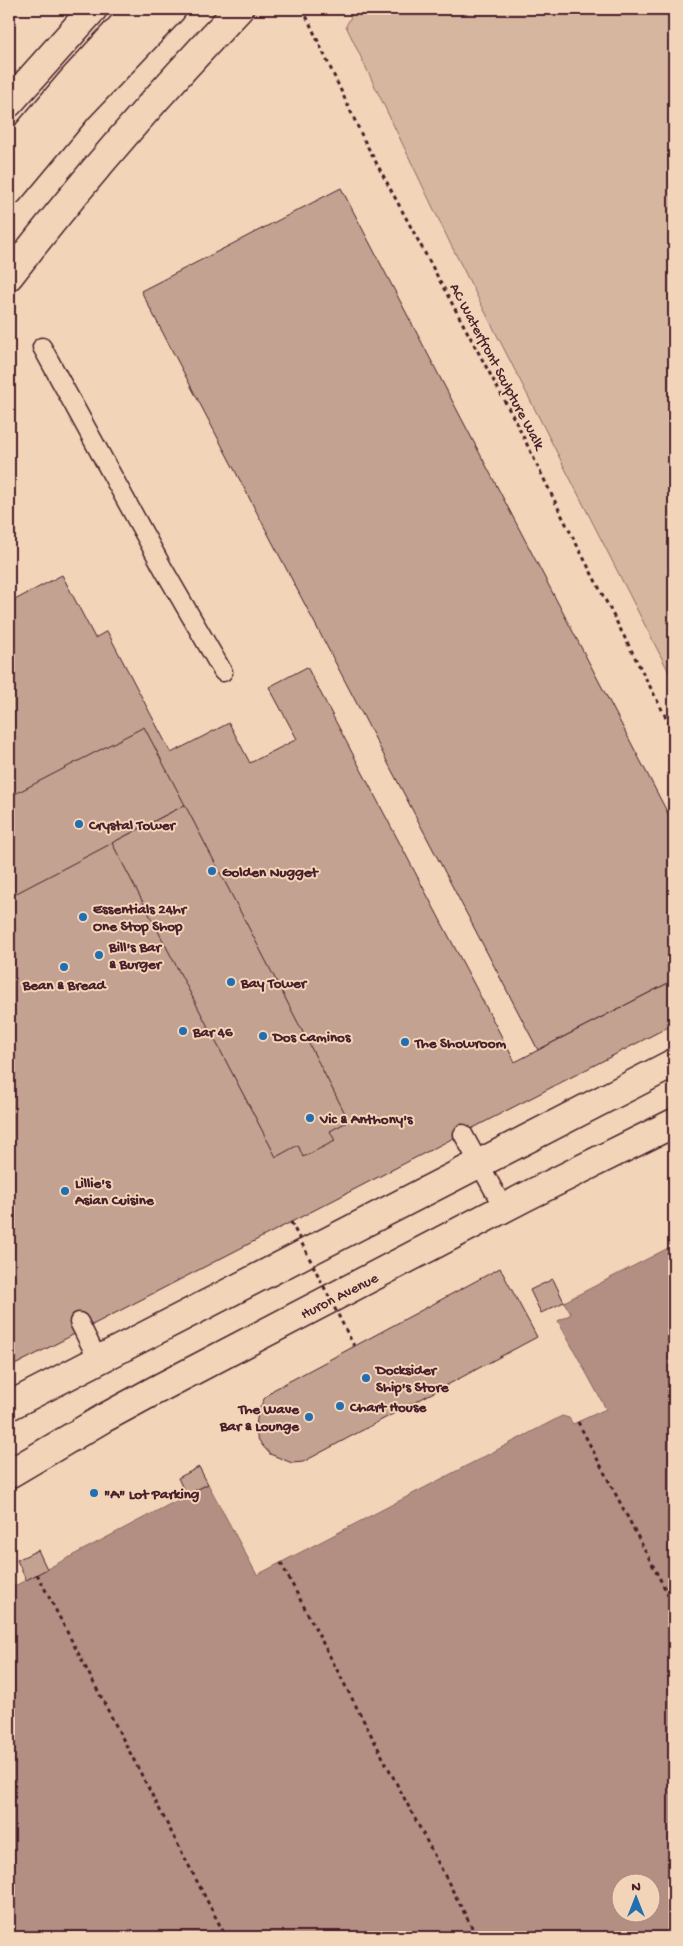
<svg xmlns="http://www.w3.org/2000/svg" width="683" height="1946" viewBox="0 0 683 1946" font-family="'Gochi Hand',sans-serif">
  <rect width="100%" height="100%" fill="#f2d4b8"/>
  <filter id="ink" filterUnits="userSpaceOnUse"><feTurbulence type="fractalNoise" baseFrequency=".02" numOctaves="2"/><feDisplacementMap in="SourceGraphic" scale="10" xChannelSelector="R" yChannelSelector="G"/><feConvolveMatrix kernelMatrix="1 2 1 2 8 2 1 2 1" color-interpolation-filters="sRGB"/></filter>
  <g filter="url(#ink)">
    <polygon fill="#d7b6a0" stroke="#906a66" points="355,9 674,9 674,682 450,243 346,26"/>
    <path fill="#b28f82" stroke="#88625f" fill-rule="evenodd" d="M 674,1245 L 674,1937 L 9,1937 L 9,1589 L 208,1484 L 257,1575 L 562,1416 L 569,1418 L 573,1424 L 606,1409 L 558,1321 L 571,1314 L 564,1302 ZM 620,1884 L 650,1884 L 650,1914 L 620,1914 Z"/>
    <g fill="#c3a291" stroke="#4a1f2b">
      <polygon points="341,188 674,825 674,980 538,1050 141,291"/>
      <polygon points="62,575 95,638 107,631 171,753 229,723 250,763 297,739 269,687 307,667 515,1062 674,980 674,1024 9,1368 9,603"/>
      <polygon points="144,727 185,805 9,897 9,797"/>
      <polygon points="185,805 349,1121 330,1131 335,1141 303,1157 298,1145 276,1157 112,843"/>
      <polygon points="500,1268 537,1337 303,1462 292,1463 270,1454 262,1445 257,1437 256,1426 258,1412 264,1399 273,1390"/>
      <polygon points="553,1279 564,1302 541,1313 530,1290"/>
      <polygon points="199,1467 208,1484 186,1495 178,1478"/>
      <polygon points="38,1550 47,1569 26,1580 17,1560"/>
    </g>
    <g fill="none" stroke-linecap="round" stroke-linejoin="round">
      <g stroke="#4a1f2b" stroke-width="21">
        <g id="lane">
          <polyline points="42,347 164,570 223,672"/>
          <polyline points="463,1134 504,1209"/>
          <polyline points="79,1322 98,1360"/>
        </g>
      </g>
      <g stroke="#4a1f2b" stroke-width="31">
        <g id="street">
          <polyline points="9,1406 674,1063"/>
          <polyline points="9,1474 104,1418 152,1392 525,1197 674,1123"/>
        </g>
      </g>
      <g stroke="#4a1f2b" stroke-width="31">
        <g id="primary">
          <polyline points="9,103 93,9"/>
          <polyline points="9,155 71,82 138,9"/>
          <polyline points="9,191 79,107 172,9"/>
          <path d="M 9,276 C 81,183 158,94 239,9"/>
        </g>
      </g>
      <g stroke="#4a1f2b" stroke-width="3" stroke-dasharray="4 4" stroke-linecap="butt">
        <polyline points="303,9 364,140 517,424 563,518 674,733"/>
        <polyline points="578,1422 674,1606"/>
        <polyline points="281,1563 477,1937"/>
        <polyline points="37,1574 226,1937"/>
        <polyline points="9,1929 13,1937"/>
      </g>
      <use href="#lane" stroke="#f2d4b8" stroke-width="18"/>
      <use href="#street" stroke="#f2d4b8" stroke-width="28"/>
      <use href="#primary" stroke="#f2d4b8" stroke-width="28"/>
      <polyline stroke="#4a1f2b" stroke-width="3" stroke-dasharray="4 4" stroke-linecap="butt" points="291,1222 354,1346"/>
    </g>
  </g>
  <g fill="#1f6fb2" stroke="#f2d4b8" stroke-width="2">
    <circle cx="79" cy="824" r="5"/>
    <circle cx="212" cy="871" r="5"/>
    <circle cx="83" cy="917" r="5"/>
    <circle cx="99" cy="955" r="5"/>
    <circle cx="64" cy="967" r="5"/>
    <circle cx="231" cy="982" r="5"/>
    <circle cx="183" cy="1031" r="5"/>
    <circle cx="263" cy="1036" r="5"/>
    <circle cx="405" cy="1042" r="5"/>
    <circle cx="310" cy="1118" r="5"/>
    <circle cx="65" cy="1191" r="5"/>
    <circle cx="366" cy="1378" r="5"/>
    <circle cx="340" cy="1406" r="5"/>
    <circle cx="309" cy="1417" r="5"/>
    <circle cx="94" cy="1493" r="5"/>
  </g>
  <g text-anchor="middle" stroke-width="4" stroke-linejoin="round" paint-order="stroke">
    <g font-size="15" fill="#4a1f2b" stroke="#f2d4b8">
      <text transform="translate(498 366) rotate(62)" y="5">AC Waterfront Sculpture Walk</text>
      <text transform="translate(339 1295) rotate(-27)" y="5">Huron Avenue</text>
    </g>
    <g font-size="15" font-weight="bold" fill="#4a1f2b" stroke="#f2d4b8" text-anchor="start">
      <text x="89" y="829">Crystal Tower</text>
      <text x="222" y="876">Golden Nugget</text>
      <text x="93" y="913">Essentials 24hr<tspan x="93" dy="17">One Stop Shop</tspan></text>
      <text x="109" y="951">Bill's Bar<tspan x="109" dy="17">&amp; Burger</tspan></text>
      <text x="241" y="987">Bay Tower</text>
      <text x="64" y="989" text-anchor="middle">Bean &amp; Bread</text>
      <text x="193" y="1036">Bar 46</text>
      <text x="273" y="1041">Dos Caminos</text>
      <text x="415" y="1047">The Showroom</text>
      <text x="320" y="1123">Vic &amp; Anthony's</text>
      <text x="75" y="1187">Lillie's<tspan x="75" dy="17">Asian Cuisine</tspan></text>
      <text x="376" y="1374">Docksider<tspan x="376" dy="17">Ship's Store</tspan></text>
      <text x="350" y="1411">Chart House</text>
      <text x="299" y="1413" text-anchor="end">The Wave<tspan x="299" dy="17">Bar &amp; Lounge</tspan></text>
      <text x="104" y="1498">"A" Lot Parking</text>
    </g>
  </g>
  <rect width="683" height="1946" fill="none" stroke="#f2d4b8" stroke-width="30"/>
  <rect x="15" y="15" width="653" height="1916" fill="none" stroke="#4a1f2b" stroke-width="2" filter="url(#ink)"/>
  <g transform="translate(636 1898)"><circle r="24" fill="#f2d4b8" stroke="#af8c80"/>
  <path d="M0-4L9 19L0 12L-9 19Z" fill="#1f6fb2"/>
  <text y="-8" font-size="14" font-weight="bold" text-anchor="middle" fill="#4a1f2b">N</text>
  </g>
</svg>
